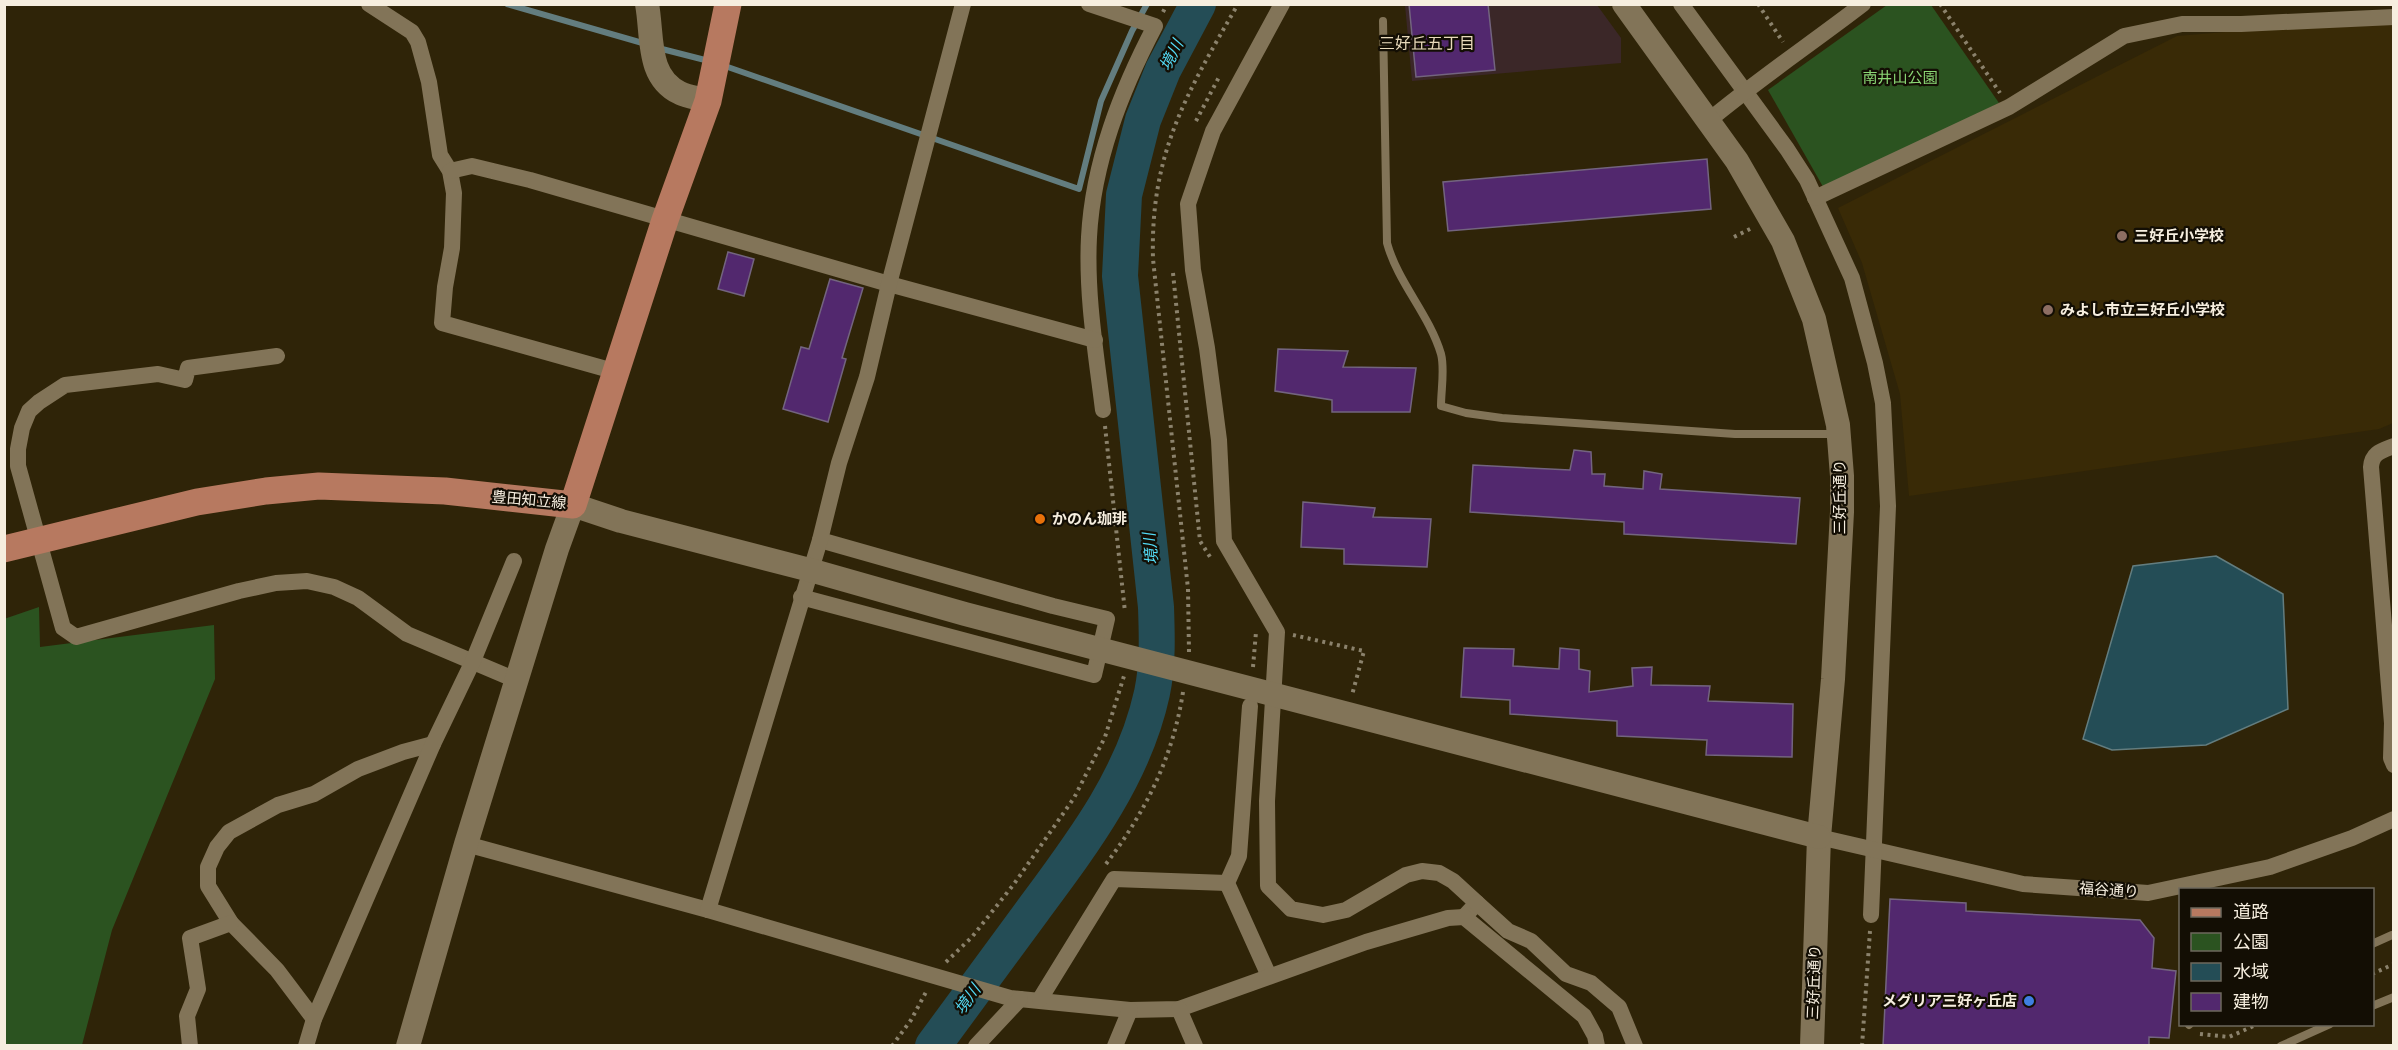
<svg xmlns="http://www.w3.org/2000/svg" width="2398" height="1050" viewBox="0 0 2398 1050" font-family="Arial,'Noto Sans JP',sans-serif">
  <rect width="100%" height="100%" fill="#2f2408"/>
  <polygon fill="#3b2728" points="1405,5 1597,5 1621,38 1621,63 1412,81"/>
  <polygon fill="#392a06" points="2393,18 2393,423 2379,429 1909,496 1900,394 1862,263 1838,208 2177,36"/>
  <g fill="#2b5320">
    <polygon points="1887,5 1931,5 1999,103 1826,192 1768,90"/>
    <polygon points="39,607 40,647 214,625 215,679 112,930 82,1045 5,1045 4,619"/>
  </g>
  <polygon fill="#244d56" stroke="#637d7f" stroke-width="1.5" points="2216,556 2283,594 2288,709 2206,745 2112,750 2083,739 2133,566"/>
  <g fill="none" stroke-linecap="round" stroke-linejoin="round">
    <g stroke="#637d7f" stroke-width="6">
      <polyline points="507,4 646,44"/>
      <polyline points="658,48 709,61"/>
      <polyline points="722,65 1079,189 1101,101 1132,31 1147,4"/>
    </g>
    <path stroke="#244d56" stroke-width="36" d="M 933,1046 C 967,1000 1000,955 1033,910 C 1082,844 1134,776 1152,693 C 1158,665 1157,635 1156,607 L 1120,276 L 1124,195 L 1143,120 L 1163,70 L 1198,4"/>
  </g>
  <g fill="#52286e" stroke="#73647f" stroke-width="1.5">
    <polygon points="1409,4 1488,4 1495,70 1416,77"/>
    <polygon points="1707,159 1711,209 1448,231 1443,182"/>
    <polygon points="728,252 754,259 744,296 718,289"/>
    <polygon points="830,279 863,288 842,358 846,359 828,422 783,409 801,347 809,349"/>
    <polygon points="1278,349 1348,351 1343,367 1416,368 1410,412 1332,412 1332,400 1275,391"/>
    <polygon points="1574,450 1591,452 1592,474 1605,474 1604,486 1643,489 1644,471 1662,474 1660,489 1800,498 1796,544 1624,534 1624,522 1470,512 1473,465 1570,470"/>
    <polygon points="1303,502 1375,508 1373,517 1431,519 1427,567 1344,564 1344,549 1301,547"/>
    <polygon points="1464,648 1514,649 1513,666 1559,669 1560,648 1579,650 1579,669 1590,671 1589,692 1633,686 1632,668 1652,667 1651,685 1710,686 1708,701 1793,704 1792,757 1706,755 1707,740 1617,736 1617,721 1510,714 1510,700 1461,697"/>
    <polygon points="1890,899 1966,903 1966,911 2140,920 2154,938 2152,968 2176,971 2169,1038 2149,1037 2149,1046 1883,1046"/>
  </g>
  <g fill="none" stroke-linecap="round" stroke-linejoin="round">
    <g stroke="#8b826c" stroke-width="4" stroke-dasharray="3 4.5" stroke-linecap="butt">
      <polyline points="1758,4 1783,42"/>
      <polyline points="1940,4 2000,93"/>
      <polyline points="1163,12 1167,4"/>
      <polyline points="1196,121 1219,77"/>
      <polyline points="1734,237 1752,228"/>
      <polyline points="1173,273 1200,541 1212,560"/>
      <polyline points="1105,426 1125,612"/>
      <polyline points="1293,635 1364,651 1352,695"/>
      <path d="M 1189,652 L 1188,589 L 1153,259 C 1150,153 1187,93 1238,4"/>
      <polyline points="1253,667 1256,632"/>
      <path d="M 1106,864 C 1146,811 1173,757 1183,692"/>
      <polyline points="946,962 972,937 1014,884 1074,798 1105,737 1124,676"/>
      <polyline points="2372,974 2394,964"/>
      <polyline points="2200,1034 2229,1037 2258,1024"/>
      <polyline points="892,1046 911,1020 926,992"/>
      <polyline points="1862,1046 1870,931"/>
    </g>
    <g stroke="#827458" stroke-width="8">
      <path d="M 1383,21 L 1387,243 C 1398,283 1429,314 1441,354 C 1445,369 1441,390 1441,406 L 1466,413 L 1502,418 L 1735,434 L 1838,434"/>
      <polyline points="2372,944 2392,935"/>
      <polyline points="2372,1006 2394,997"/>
      <polyline points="2189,1025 2190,1024"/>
      <polyline points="2281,1046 2330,1024"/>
    </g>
    <g stroke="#827458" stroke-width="16">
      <polyline points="369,4 412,32 418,42 429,82 440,155 450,171 454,193 452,248 445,287 442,323 617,372"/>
      <path d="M 1089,4 L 1155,26 C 1121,91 1093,162 1089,237 C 1086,295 1096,353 1103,410"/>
      <polyline points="1282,4 1213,131 1188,204 1193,270 1207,348 1219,440 1224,541 1277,632 1267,801 1268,886 1291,909 1323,915 1346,910 1406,875 1422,871 1439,873 1453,881 1477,903 1464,917"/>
      <polyline points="1681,4 1787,149 1807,180 1852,278 1875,363 1883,403 1888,506 1871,915"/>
      <path d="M 1707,122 C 1757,80 1811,44 1863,4"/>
      <polyline points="450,171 472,166 530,180 889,284 1095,340"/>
      <polyline points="1815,198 2009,107 2124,36 2182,24 2241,24 2394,17"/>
      <polyline points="277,356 188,368 185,380 158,374 65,385 39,402 29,411 22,428 18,449 18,466 63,628 76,637 239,591 276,583 307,581 334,587 358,598 407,634 516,680"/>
      <path d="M 2394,446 C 2381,451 2372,453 2371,467 L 2392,723 L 2391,758 L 2394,765"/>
      <polyline points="801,597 1094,675 1107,619 1053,606 820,540"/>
      <polyline points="1250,706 1239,856 1227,883 1269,976"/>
      <polyline points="1819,837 2023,884 2148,893 2270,867 2352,838 2394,819"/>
      <polyline points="466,844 708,910 1010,998 1130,1010 1179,1009 1366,942 1448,918 1464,917 1584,1016 1595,1036 1597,1046"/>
      <polyline points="1477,903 1508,931 1531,941 1566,974 1591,983 1619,1007 1635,1046"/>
      <polyline points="708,910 820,540 839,463 867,377 889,284 963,4"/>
      <polyline points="1040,999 1114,879 1227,883"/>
      <polyline points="1179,1009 1195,1046"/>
      <polyline points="314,1019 277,970 231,923 208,886 208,867 217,847 229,832 278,805 314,794 358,769 403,752 433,744"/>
      <polyline points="190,1046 187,1016 198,989 190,938 231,923"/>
      <polyline points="306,1046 314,1019 433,744 473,661 514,561"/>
      <polyline points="976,1046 1020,999"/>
      <polyline points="1115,1046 1130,1010"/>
    </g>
    <g stroke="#827458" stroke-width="24">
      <path d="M 647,4 C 653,36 646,77 680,93 C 688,97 699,98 708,101"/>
      <polyline points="1624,4 1737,161 1783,241 1814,319 1838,425 1842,476 1842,512 1833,679 1819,837 1812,1046"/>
      <polyline points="408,1046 466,844 557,549 573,505 621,521 810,570 965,614 1819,837"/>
    </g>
    <polyline stroke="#b77960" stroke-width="27" points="4,549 197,502 266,491 319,486 445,491 573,505 665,220 708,101 728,4"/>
  </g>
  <g fill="#8d6e63" stroke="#130e04" stroke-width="2">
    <circle cx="2122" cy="236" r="6"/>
    <circle cx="2048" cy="310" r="6"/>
  </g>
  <circle fill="#e8710a" stroke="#130e04" stroke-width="2" cx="1040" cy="519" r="6"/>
  <circle fill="#3f7fe0" stroke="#130e04" stroke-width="2" cx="2029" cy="1001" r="6"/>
  <g text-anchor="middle" stroke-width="4.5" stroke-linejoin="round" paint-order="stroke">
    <g font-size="15" fill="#8bd775" stroke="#130e04">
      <text x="1900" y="83">南井山公園</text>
    </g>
    <g font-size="15" font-weight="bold" fill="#f6eedf" stroke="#130e04" text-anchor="start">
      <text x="2134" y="241">三好丘小学校</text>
      <text x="2060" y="315">みよし市立三好丘小学校</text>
      <text x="1052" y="524">かのん珈琲</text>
      <text x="2017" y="1006" text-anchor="end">メグリア三好ヶ丘店</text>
    </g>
    <g font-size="15" fill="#f6eedf" stroke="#130e04">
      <text transform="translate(1840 497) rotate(-90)" y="5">三好丘通り</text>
      <text transform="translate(529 500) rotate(5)" y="5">豊田知立線</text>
      <text transform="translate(2109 890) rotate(4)" y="5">福谷通り</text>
      <text transform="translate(1814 982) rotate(-88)" y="5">三好丘通り</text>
    </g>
    <g font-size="16" fill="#e9dabb" stroke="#130e04">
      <text x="1427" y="49">三好丘五丁目</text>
    </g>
    <g font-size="16" font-style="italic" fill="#53daf5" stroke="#130e04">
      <text transform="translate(1171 55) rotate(-63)" y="6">境川</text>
      <text transform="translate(1150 549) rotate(-96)" y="6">境川</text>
      <text transform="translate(967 999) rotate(-54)" y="6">境川</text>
    </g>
  </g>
  <rect width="2398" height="1050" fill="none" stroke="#f6eedf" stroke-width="12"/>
  <rect x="2179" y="888" width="195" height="138" fill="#130e04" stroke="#6e685c" stroke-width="1.5"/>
  <rect x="2191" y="908" width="30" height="9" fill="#b77960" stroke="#6e685c" stroke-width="1.5"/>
  <text x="2233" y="918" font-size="18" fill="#f6eedf">道路</text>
  <rect x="2191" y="933" width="30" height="18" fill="#2b5320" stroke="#6e685c" stroke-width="1.5"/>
  <text x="2233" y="948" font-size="18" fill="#f6eedf">公園</text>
  <rect x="2191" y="963" width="30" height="18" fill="#244d56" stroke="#6e685c" stroke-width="1.5"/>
  <text x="2233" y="978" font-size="18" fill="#f6eedf">水域</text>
  <rect x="2191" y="993" width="30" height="18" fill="#52286e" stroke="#6e685c" stroke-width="1.5"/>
  <text x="2233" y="1008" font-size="18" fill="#f6eedf">建物</text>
</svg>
